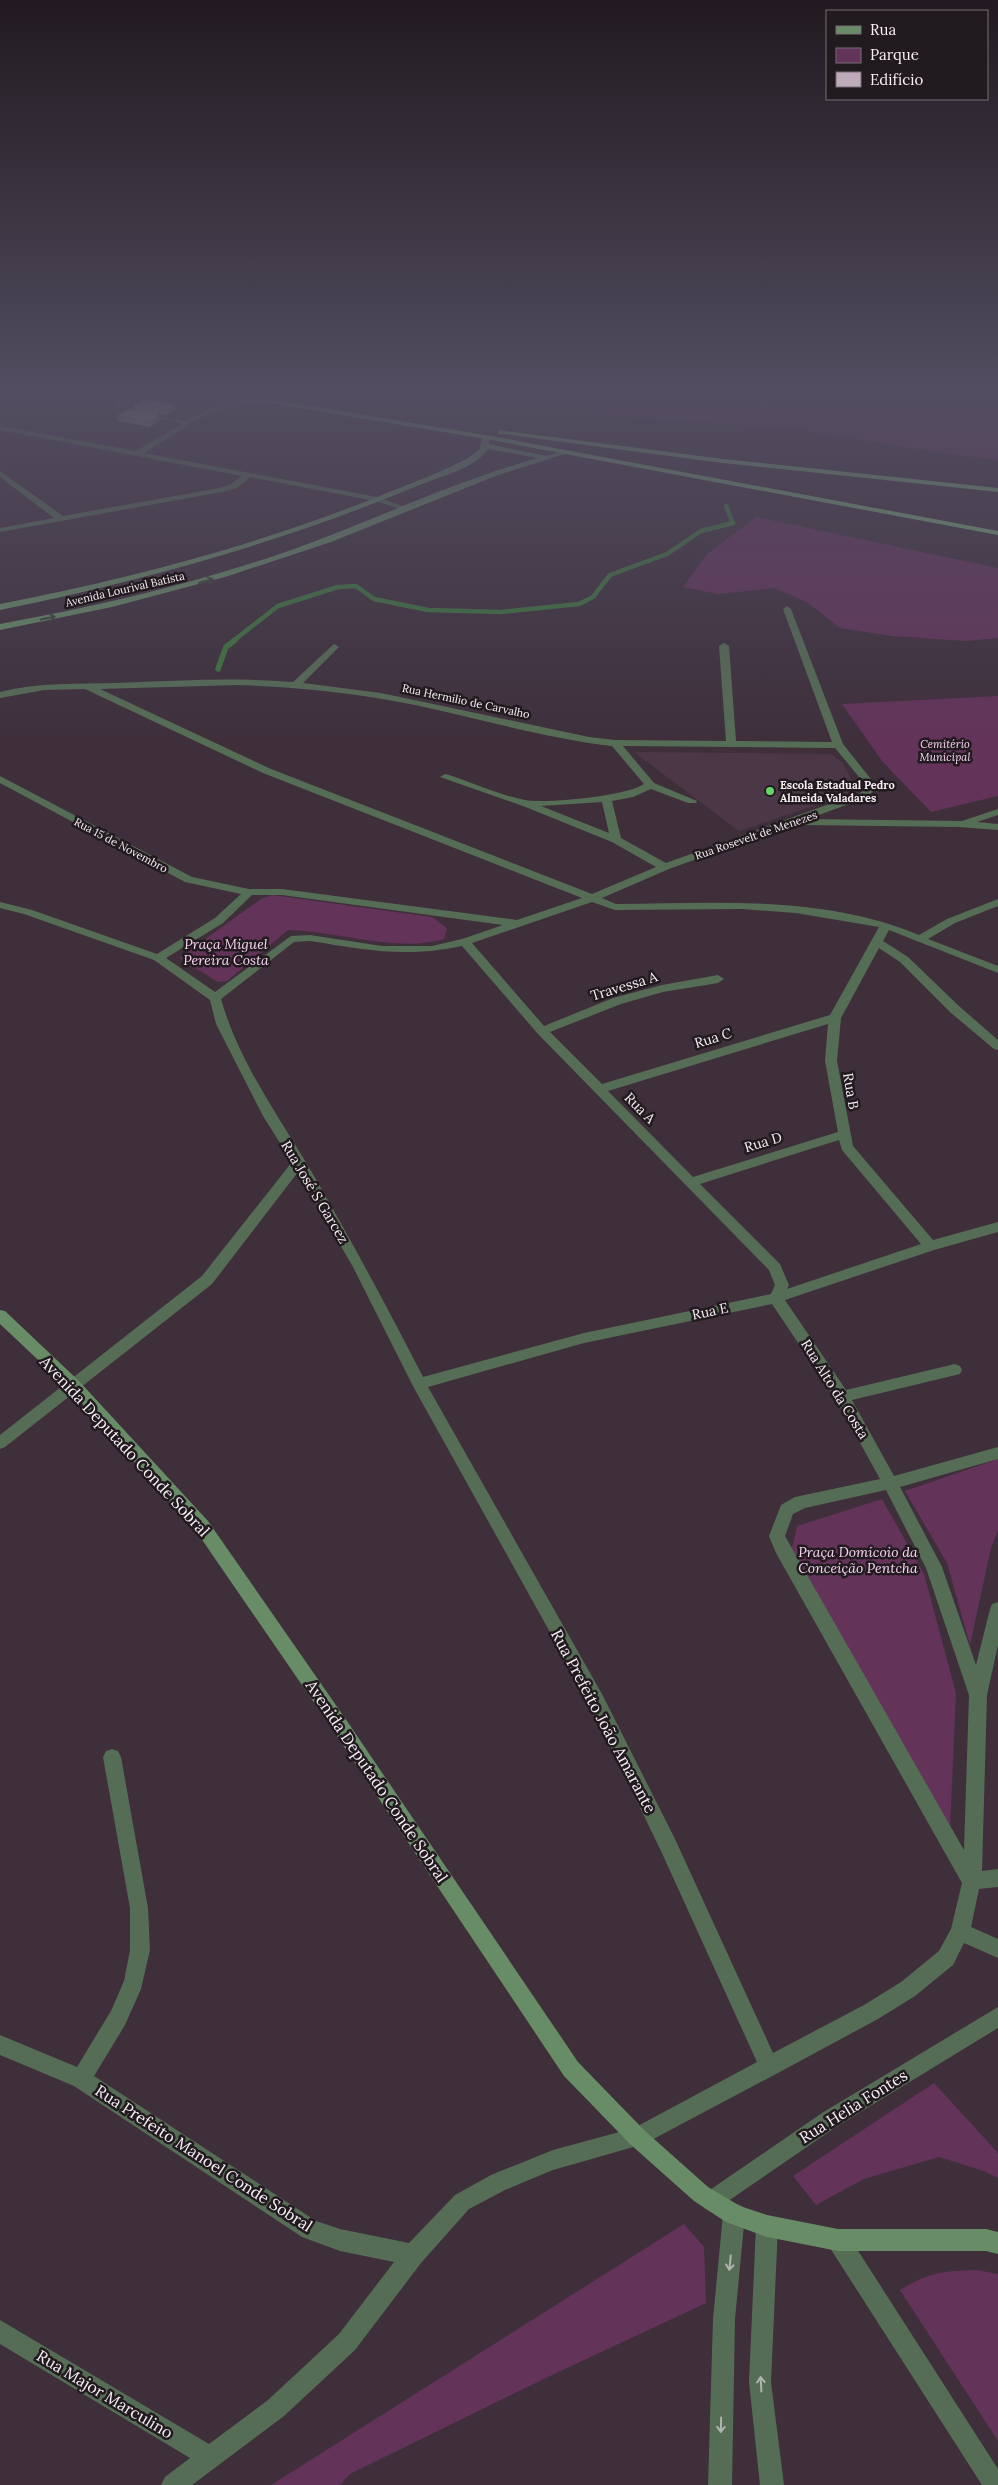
<svg xmlns="http://www.w3.org/2000/svg" width="998" height="2485" viewBox="0 0 998 2485" font-family="Lora,serif">
  <rect width="100%" height="100%" fill="#3e2f3b"/>
  <polygon fill="#4c3747" points="634,752 831,754 842,762 856,788 850,794 739,831"/>
  <g fill="#63335a">
    <polygon points="554,393 998,393 998,460 935,452 795,429 607,415"/>
    <polygon points="756,517 998,568 998,638 966,641 892,636 840,628 808,603 775,588 718,594 683,587 707,554"/>
    <polygon points="998,696 998,796 931,812 882,761 842,704"/>
    <path d="M 272,895 L 432,917 L 447,928 L 444,939 C 394,953 339,931 288,930 L 227,981 L 218,982 L 179,958 L 261,899 Z"/>
    <polygon points="998,1459 998,1531 991,1548 970,1645 947,1563 905,1491"/>
    <polygon points="882,1499 924,1574 956,1693 950,1830 792,1548 797,1526"/>
    <polygon points="934,2083 998,2153 998,2178 984,2171 939,2157 864,2179 816,2205 793,2176"/>
    <polygon points="684,2224 704,2247 706,2303 550,2376 350,2474 340,2485 271,2485"/>
    <path d="M 977,2270 L 998,2274 L 998,2441 L 900,2290 C 928,2272 945,2271 977,2270 Z"/>
  </g>
  <g fill="none" stroke-linecap="round" stroke-linejoin="round">
    <polyline stroke="#3e753d" stroke-width="4.5" points="233,641 278,606 338,587 356,586 374,599 428,610 501,612 579,604 593,597 610,575 667,554 701,531 733,523 726,506"/>
    <polyline stroke="#3e753d" stroke-width="5.5" points="218,669 226,647 235,640"/>
    <g fill="#566d55" fill-rule="evenodd">
      <polygon points="107,393 113,393 124,406 134,411 134,413 120,408"/>
      <polygon points="261,398 264,400 263,401 224,407 186,425 160,418 163,416 185,421 220,404"/>
    </g>
    <g fill="#566d55" fill-rule="evenodd">
      <polygon points="186,421 189,421 189,425 144,453 377,497 411,509 407,511 375,501 250,477 237,488 222,492 0,532 0,528 54,518 0,477 0,471 63,516 220,488 231,484 242,476 0,430 0,426 136,451"/>
      <path d="M 787,606 L 791,609 L 843,744 L 874,783 L 874,790 L 868,797 L 808,819 L 962,821 L 998,809 L 998,815 L 977,822 L 998,824 L 998,830 L 959,827 L 801,825 L 796,823 L 669,869 L 602,898 L 616,904 C 717,903 824,895 919,935 L 947,919 L 998,899 L 998,906 L 955,923 L 928,939 L 998,966 L 998,973 L 889,930 L 883,941 L 908,957 L 960,1007 L 998,1040 L 998,1050 L 994,1049 L 951,1013 L 900,962 L 879,948 L 841,1018 L 837,1061 L 853,1146 L 933,1240 L 998,1222 L 998,1232 L 934,1250 L 785,1300 L 846,1390 L 955,1364 L 960,1366 L 962,1370 L 960,1374 L 852,1400 L 894,1476 L 998,1447 L 998,1459 L 900,1487 L 942,1567 L 976,1665 L 990,1609 L 992,1604 L 998,1602 L 998,1645 L 987,1695 L 982,1871 L 998,1869 L 998,1887 L 979,1889 L 971,1927 L 998,1939 L 998,1958 L 964,1943 L 953,1965 L 915,1996 L 878,2019 L 776,2074 L 644,2144 L 553,2170 L 505,2190 L 469,2209 L 421,2263 L 355,2350 L 284,2416 L 192,2485 L 161,2485 L 165,2477 L 190,2458 L 0,2344 L 0,2320 L 209,2444 L 268,2400 L 339,2334 L 394,2262 L 340,2251 L 302,2237 L 74,2086 L 0,2055 L 0,2035 L 77,2067 L 111,2011 L 124,1981 L 130,1950 L 130,1908 L 103,1757 L 106,1751 L 112,1749 L 118,1751 L 121,1757 L 148,1908 L 150,1950 L 141,1989 L 125,2025 L 94,2076 L 316,2221 L 340,2229 L 409,2243 L 455,2195 L 491,2175 L 553,2150 L 634,2128 L 757,2062 L 661,1851 L 590,1704 L 414,1388 L 353,1267 L 298,1172 L 212,1284 L 5,1447 L 0,1449 L 0,1435 L 202,1276 L 292,1162 L 263,1116 L 216,1024 L 210,1000 L 154,960 L 24,914 L 0,908 L 0,902 L 32,910 L 157,954 L 215,918 L 241,894 L 185,882 L 0,783 L 0,776 L 192,877 L 249,889 L 282,889 L 517,920 L 582,898 L 263,773 L 85,689 L 44,690 L 0,698 L 0,692 C 39,682 78,684 117,683 C 176,681 234,677 293,682 L 334,644 L 339,647 L 303,683 L 381,693 L 589,737 L 615,740 L 726,741 L 719,646 L 724,643 L 729,646 L 736,741 L 832,742 L 783,609 ZM 238,685 C 298,687 356,693 415,705 C 480,719 545,738 612,746 L 644,784 C 628,796 545,804 525,800 C 499,795 474,783 449,775 L 445,774 L 440,777 L 523,806 L 612,842 L 656,867 L 592,894 L 271,769 L 100,689 ZM 623,746 L 835,748 L 864,783 L 864,789 L 860,793 L 666,863 L 621,838 L 612,801 L 633,797 L 651,789 L 688,803 L 696,803 L 697,801 L 654,783 ZM 602,802 L 609,833 L 541,806 ZM 252,895 L 282,895 L 503,925 L 462,939 L 432,946 L 382,946 L 310,935 L 291,936 L 215,992 L 166,958 L 223,923 ZM 592,902 L 615,910 L 742,909 L 796,913 L 879,927 L 830,1015 L 602,1084 L 550,1032 L 621,1004 L 663,992 L 718,983 L 724,979 L 718,975 L 662,985 L 613,998 L 544,1026 L 472,943 ZM 310,941 C 367,950 405,958 462,946 L 538,1034 L 769,1270 L 775,1285 L 771,1294 L 584,1333 L 423,1377 C 386,1305 348,1234 307,1164 C 275,1111 238,1059 221,999 L 294,942 ZM 828,1024 L 825,1061 L 838,1132 L 693,1177 L 608,1091 ZM 839,1140 L 842,1150 L 921,1244 L 787,1289 L 789,1285 L 780,1264 L 700,1184 ZM 772,1304 L 837,1401 L 880,1479 L 795,1497 L 781,1505 L 769,1536 L 776,1553 L 962,1883 L 951,1929 L 939,1951 L 901,1982 L 864,2005 L 773,2053 L 675,1839 L 602,1694 L 428,1387 L 584,1343 ZM 886,1490 L 926,1568 L 969,1695 L 964,1850 L 785,1536 L 793,1514 L 805,1508 Z"/>
      <polygon points="998,2007 998,2028 836,2127 718,2208 711,2212 704,2208 700,2201 704,2194 822,2113"/>
      <polygon points="734,2203 742,2206 745,2214 735,2319 732,2485 708,2485 713,2319 723,2214 726,2206"/>
      <polygon points="767,2215 775,2218 778,2226 771,2382 784,2485 760,2485 749,2382 756,2226 759,2218"/>
      <polygon points="838,2229 846,2232 998,2469 998,2485 982,2485 830,2248 827,2240 830,2232"/>
    </g>
    <g fill="#678c66" fill-rule="evenodd">
      <path d="M 483,435 L 490,437 L 489,444 L 546,456 L 564,451 L 568,453 L 498,475 L 331,542 L 225,577 L 112,607 L 0,630 L 0,624 C 99,606 198,583 294,549 C 375,520 454,481 538,458 L 488,449 C 476,468 442,476 422,484 C 286,541 144,581 0,610 L 0,604 C 133,578 266,543 392,491 C 417,481 444,471 468,458 L 479,450 Z"/>
      <polygon points="0,1310 5,1311 79,1381 208,1521 347,1721 578,2062 644,2130 708,2187 740,2206 767,2215 838,2229 986,2229 998,2232 998,2254 986,2251 838,2251 767,2237 726,2222 694,2201 630,2144 564,2076 335,1733 196,1531 69,1389 0,1324"/>
    </g>
    <g fill="#7aae78" fill-rule="evenodd">
      <polygon points="217,393 231,393 486,435 998,531 998,535 486,439 220,395"/>
      <polygon points="499,430 723,459 998,488 998,492 723,463 502,434 499,434"/>
    </g>
  </g>
  <polygon fill="#a3939f" points="175,405 175,409 167,415 162,414 159,417 160,420 150,427 118,421 117,416 134,410"/>
  <g fill="#857882">
    <polygon points="175,405 175,409 167,415 167,410"/>
    <polygon points="161,410 162,414 159,417 160,420 150,427 149,422"/>
  </g>
  <polygon fill="#beabb9" stroke="#857882" points="145,399 175,405 167,410 161,410 158,413 159,415 149,422 117,416 129,409 134,410 135,405"/>
  <defs><path id="oneway-shaft" d="M-6 0H5M1.5-3L5.5 0L1.5 3" fill="none" stroke-width="1.6" stroke-linecap="round" stroke-linejoin="round" transform="scale(1.25)"/></defs>
  <g stroke="#3a4238">
    <use href="#oneway-shaft" transform="translate(206 581) rotate(-16)"/>
    <use href="#oneway-shaft" transform="translate(48 618) rotate(-12)"/>
  </g>
  <g stroke="#afb4ad">
    <use href="#oneway-shaft" transform="translate(730 2263) rotate(96)"/>
    <use href="#oneway-shaft" transform="translate(761 2384) rotate(-93)"/>
    <use href="#oneway-shaft" transform="translate(721 2425) rotate(91)"/>
  </g>
  <linearGradient id="sky" x2="0" y2="1"><stop stop-color="#221a20"/><stop offset="0.53" stop-color="#524d60"/><stop offset="1" stop-color="#524d60" stop-opacity="0"/></linearGradient>
  <rect width="998" height="741" fill="url(#sky)"/>
  <circle fill="#66d466" stroke="#211a1f" stroke-width="2" cx="770" cy="791" r="5"/>
  <g text-anchor="middle" stroke-width="5" stroke-linejoin="round" paint-order="stroke">
    <g font-size="11" fill="#f8eef5" stroke="#211a1f">
      <text transform="translate(125 589) rotate(-13)" y="4">Avenida Lourival Batista</text>
      <text transform="translate(466 701) rotate(12)" y="4">Rua Hermilio de Carvalho</text>
      <text transform="translate(756 835) rotate(-19)" y="4">Rua Rosevelt de Menezes</text>
      <text transform="translate(121 845) rotate(28)" y="4">Rua 15 de Novembro</text>
    </g>
    <g font-size="11" font-style="italic" fill="#f9d5f1" stroke="#211a1f">
      <text x="945" y="748">Cemitério<tspan x="945" dy="13">Municipal</tspan></text>
    </g>
    <g font-size="11" font-weight="bold" fill="#f8eef5" stroke="#211a1f" text-anchor="start">
      <text x="780" y="789">Escola Estadual Pedro<tspan x="780" dy="13">Almeida Valadares</tspan></text>
    </g>
    <g font-size="14" font-style="italic" fill="#f9d5f1" stroke="#211a1f">
      <text x="226" y="949">Praça Miguel<tspan x="226" dy="16">Pereira Costa</tspan></text>
      <text x="858" y="1557">Praça Domicoio da<tspan x="858" dy="16">Conceição Pentcha</tspan></text>
    </g>
    <g font-size="14" fill="#f8eef5" stroke="#211a1f">
      <text transform="translate(624 986) rotate(-17)" y="5">Travessa A</text>
      <text transform="translate(713 1038) rotate(-17)" y="5">Rua C</text>
      <text transform="translate(851 1091) rotate(80)" y="5">Rua B</text>
      <text transform="translate(640 1108) rotate(45)" y="5">Rua A</text>
      <text transform="translate(763 1142) rotate(-17)" y="5">Rua D</text>
      <text transform="translate(315 1192) rotate(59)" y="5">Rua José S Garcez</text>
      <text transform="translate(710 1311) rotate(-12)" y="5">Rua E</text>
      <text transform="translate(835 1389) rotate(58)" y="5">Rua Alto da Costa</text>
    </g>
    <g font-size="16" fill="#f8eef5" stroke="#211a1f">
      <text transform="translate(125 1446) rotate(47)" y="6">Avenida Deputado Conde Sobral</text>
      <text transform="translate(604 1721) rotate(62)" y="6">Rua Prefeito João Amarante</text>
      <text transform="translate(377 1781) rotate(56)" y="6">Avenida Deputado Conde Sobral</text>
      <text transform="translate(853 2106) rotate(-32)" y="6">Rua Helia Fontes</text>
      <text transform="translate(204 2158) rotate(33)" y="6">Rua Prefeito Manoel Conde Sobral</text>
      <text transform="translate(105 2394) rotate(31)" y="6">Rua Major Marculino</text>
    </g>
  </g>
  <rect x="826" y="10" width="162" height="90" fill="#211a1f" stroke="#776f75"/>
  <rect x="836" y="26" width="25" height="8" fill="#678c66" stroke="#776f75"/>
  <text x="870" y="35" font-size="15" fill="#f8eef5">Rua</text>
  <rect x="836" y="48" width="25" height="15" fill="#63335a" stroke="#776f75"/>
  <text x="870" y="60" font-size="15" fill="#f8eef5">Parque</text>
  <rect x="836" y="72" width="25" height="15" fill="#beabb9" stroke="#776f75"/>
  <text x="870" y="85" font-size="15" fill="#f8eef5">Edifício</text>
</svg>
